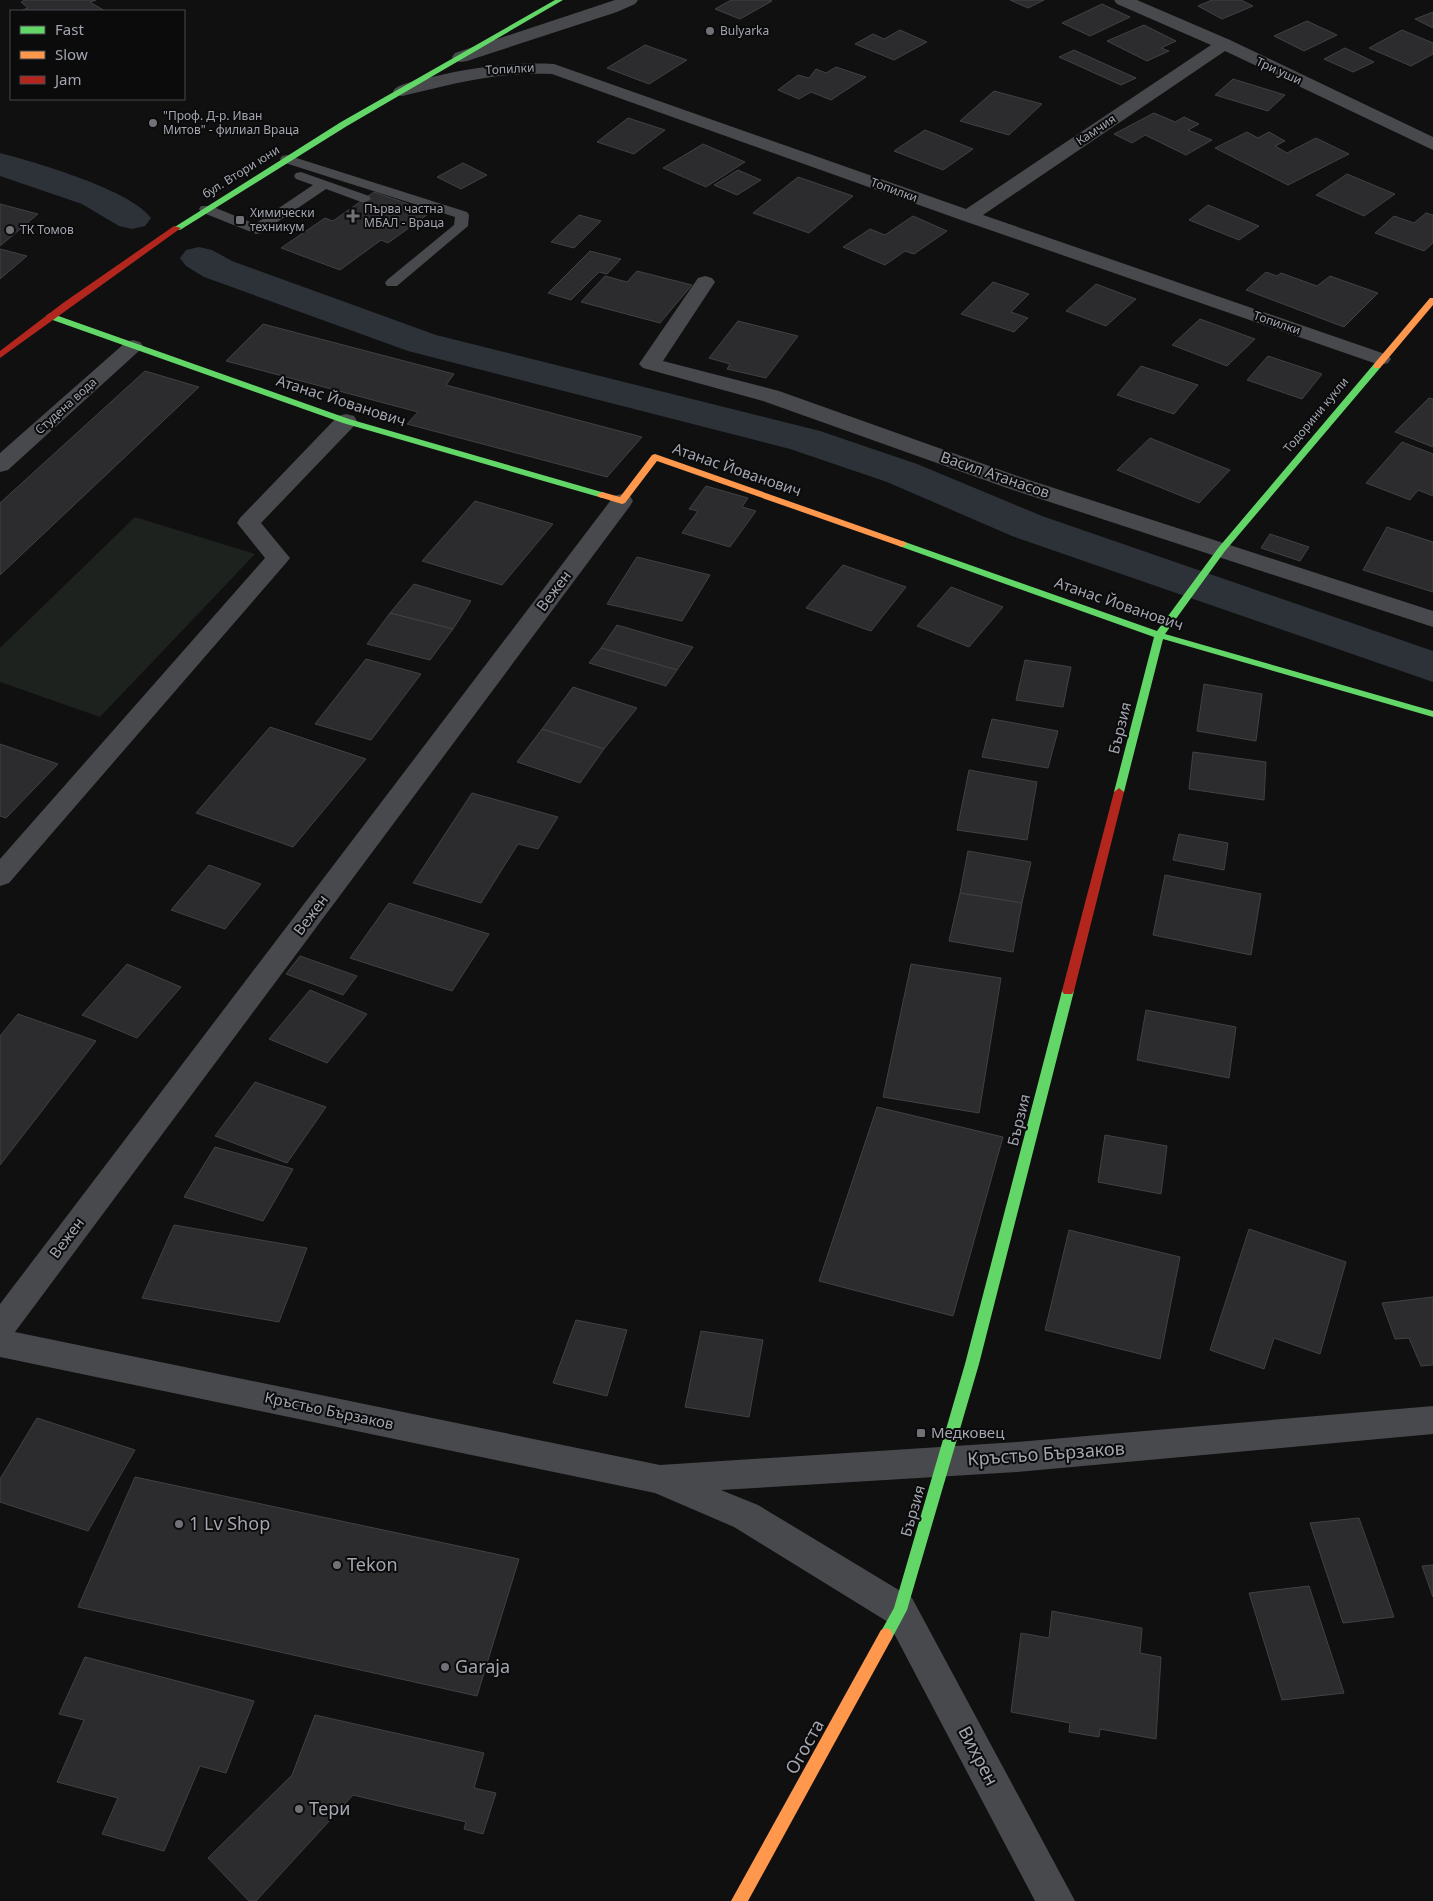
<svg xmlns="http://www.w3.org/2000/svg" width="1433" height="1901" viewBox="0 0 1433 1901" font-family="'Noto Sans',sans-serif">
  <rect width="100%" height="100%" fill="#101011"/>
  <polygon fill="#1d221e" points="135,517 255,554 100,717 0,682 0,648"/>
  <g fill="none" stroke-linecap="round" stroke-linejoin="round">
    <g fill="#2c3238" fill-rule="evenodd">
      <path d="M 0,153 C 35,162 131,190 151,218 L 145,226 L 132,229 L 119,226 L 82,204 L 0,176 Z"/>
      <polygon points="199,247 212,250 232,261 436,335 820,431 917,464 1042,516 1433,651 1433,682 1012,536 887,482 790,449 408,351 204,277 186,266 180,258 186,250"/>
    </g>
  </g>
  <g fill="#2c2c2e" stroke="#404144">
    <polygon points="25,0 96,0 90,2 105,11 20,11 28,8 21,2"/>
    <polygon points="731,0 768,0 772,1 740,19 715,9"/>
    <polygon points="1010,0 1044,0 1028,8"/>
    <polygon points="1212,0 1241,0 1253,6 1222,19 1198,6"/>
    <polygon points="1102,4 1130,17 1090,36 1062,23"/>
    <polygon points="1433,12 1433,28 1415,19"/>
    <polygon points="1307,21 1337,35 1304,51 1274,36"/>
    <polygon points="1144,25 1176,41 1161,48 1169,51 1147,61 1107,41"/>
    <polygon points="900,30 927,42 894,60 855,44 873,34 884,39"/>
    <polygon points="1402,30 1433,43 1433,54 1411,66 1369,48"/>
    <polygon points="645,45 687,60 649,84 607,68"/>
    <polygon points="1345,48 1374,62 1353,72 1324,59"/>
    <polygon points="1074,50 1136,78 1121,85 1059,57"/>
    <polygon points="836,67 866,77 831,100 811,92 799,99 778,90 798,75 809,78 816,69 826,73"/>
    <polygon points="1233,79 1285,95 1268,111 1215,95"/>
    <polygon points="994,91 1042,104 1009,135 960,121"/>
    <polygon points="1154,113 1175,122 1184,117 1199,124 1188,130 1212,140 1186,155 1145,135 1132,143 1114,134"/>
    <polygon points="628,118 665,130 634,154 597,142"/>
    <polygon points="925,130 973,149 943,170 894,151"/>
    <polygon points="1247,132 1258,138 1269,132 1285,141 1275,146 1287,153 1316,138 1349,154 1288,185 1215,148"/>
    <polygon points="703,144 745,162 706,187 663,168"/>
    <polygon points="463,163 487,175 461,189 437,177"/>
    <polygon points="738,170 761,180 737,195 714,185"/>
    <polygon points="1347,174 1395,194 1364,216 1316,195"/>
    <polygon points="798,177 853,196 809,233 753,213"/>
    <polygon points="374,192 431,212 388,243 381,240 340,270 281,248 325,218 333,221"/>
    <polygon points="0,204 38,214 0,246"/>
    <polygon points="1208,205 1259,226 1239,240 1189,220"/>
    <polygon points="1426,213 1433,215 1433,243 1424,251 1375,233 1394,216 1414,223"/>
    <polygon points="579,215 601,221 574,248 551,242"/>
    <polygon points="913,216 947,231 914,254 905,251 885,265 843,247 870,229 885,235"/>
    <polygon points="0,249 27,256 0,279"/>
    <polygon points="590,251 621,259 607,274 599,272 571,300 548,293"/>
    <polygon points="637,271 692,285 660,323 581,302 605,276 627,282"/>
    <polygon points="1266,272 1277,276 1281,273 1317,286 1330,276 1378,293 1344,327 1246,290"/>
    <polygon points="993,282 1029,294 1011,312 1028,318 1014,332 961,314"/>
    <polygon points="1096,284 1136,299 1106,326 1066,311"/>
    <polygon points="1200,319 1255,339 1227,366 1172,345"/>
    <polygon points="738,321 798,336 766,378 727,369 730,364 709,358"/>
    <polygon points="263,324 454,374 446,385 642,437 607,477 407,424 418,412 226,361"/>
    <polygon points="1268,356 1322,374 1302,399 1247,380"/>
    <polygon points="1141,366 1198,385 1174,414 1117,395"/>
    <polygon points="145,371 199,387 0,575 0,503"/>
    <polygon points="1429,398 1433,399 1433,447 1395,432"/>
    <polygon points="1150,438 1230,470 1199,503 1117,470"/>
    <polygon points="1402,442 1433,454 1433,496 1418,490 1410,500 1366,483"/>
    <polygon points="706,486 748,498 742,507 756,511 730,547 682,533 698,511 689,509"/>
    <polygon points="475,501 553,524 502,585 422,561"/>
    <polygon points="1387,527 1433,542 1433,592 1363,570"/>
    <polygon points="1270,534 1309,547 1300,561 1261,548"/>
    <polygon points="637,557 710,575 682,621 607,604"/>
    <polygon points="843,565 906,587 871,631 806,608"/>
    <polygon points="414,584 471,601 453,629 390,613"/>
    <polygon points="951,587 1003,607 969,647 917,626"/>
    <polygon points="390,613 453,629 430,660 367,644"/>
    <polygon points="617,625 693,647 677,670 601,648"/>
    <polygon points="601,648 677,670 666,686 589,663"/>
    <polygon points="366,659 421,674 371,740 315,724"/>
    <polygon points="1025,660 1071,667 1063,707 1016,700"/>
    <polygon points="1204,684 1262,694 1256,741 1197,731"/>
    <polygon points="573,687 637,708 604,749 542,729"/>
    <polygon points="992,719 1058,731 1048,768 982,757"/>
    <polygon points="270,727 366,759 293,847 196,813"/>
    <polygon points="542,729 604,749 580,783 517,762"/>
    <polygon points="0,744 58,764 6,818 0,816"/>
    <polygon points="1193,752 1266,762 1264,800 1189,789"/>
    <polygon points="969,770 1037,782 1027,840 957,830"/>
    <polygon points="472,793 558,817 538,849 518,844 481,903 413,883"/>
    <polygon points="1179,834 1228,843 1224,870 1173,860"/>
    <polygon points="968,851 1031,862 1022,903 960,893"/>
    <polygon points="209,865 261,884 225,929 171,910"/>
    <polygon points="1165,875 1261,894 1251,955 1153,935"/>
    <polygon points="960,893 1022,903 1013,952 949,941"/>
    <polygon points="389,903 489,934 452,991 350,958"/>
    <polygon points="300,956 357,976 343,995 286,974"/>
    <polygon points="127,964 181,987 137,1038 82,1015"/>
    <polygon points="911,964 1001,978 979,1113 883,1097"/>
    <polygon points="310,990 367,1014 327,1063 269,1039"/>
    <polygon points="1146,1010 1236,1027 1229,1078 1137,1060"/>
    <polygon points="18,1014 96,1041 0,1165 0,1036"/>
    <polygon points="255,1082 326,1107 287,1163 215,1136"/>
    <polygon points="877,1107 1003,1137 953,1316 819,1281"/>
    <polygon points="1105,1135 1167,1146 1161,1194 1098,1182"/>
    <polygon points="215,1147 293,1169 263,1221 184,1197"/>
    <polygon points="174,1225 307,1248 279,1322 142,1298"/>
    <polygon points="1249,1229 1346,1262 1320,1354 1274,1338 1264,1369 1210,1350"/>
    <polygon points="1069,1230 1180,1257 1160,1359 1045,1330"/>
    <polygon points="1433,1297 1433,1365 1421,1366 1409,1338 1395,1339 1382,1303"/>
    <polygon points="576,1320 627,1330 607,1396 553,1383"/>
    <polygon points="701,1331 763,1340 749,1417 685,1407"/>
    <polygon points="37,1418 135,1450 88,1531 0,1502 0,1479"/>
    <polygon points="135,1477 519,1559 477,1696 78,1607"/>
    <polygon points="1359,1518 1394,1617 1343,1623 1310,1523"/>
    <polygon points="1433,1565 1433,1597 1422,1566"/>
    <polygon points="1309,1586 1344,1693 1282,1700 1249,1593"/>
    <polygon points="1052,1611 1142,1628 1140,1653 1161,1657 1156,1739 1100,1729 1099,1737 1069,1732 1070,1723 1011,1712 1021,1633 1049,1638"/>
    <polygon points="85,1657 254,1701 226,1773 200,1766 164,1851 102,1834 118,1798 57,1782 84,1720 59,1714"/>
    <polygon points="315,1715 484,1753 474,1788 496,1793 483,1834 464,1829 466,1822 353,1795 256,1901 249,1901 208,1858 292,1775"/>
  </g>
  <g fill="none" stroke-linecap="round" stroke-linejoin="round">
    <g fill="#48494c" fill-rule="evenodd">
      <polygon points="287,155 467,212 469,215 468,226 397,286 387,286 385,283 387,280 454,225 455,217 282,162 280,159 282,156"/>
      <polygon points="301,172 369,196 371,199 364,203 326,189 261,233 256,234 201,212 199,209 201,206 211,206 255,224 313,185 296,179 294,176 296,173"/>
    </g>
    <g fill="#48494c" fill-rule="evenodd">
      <polygon points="615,0 638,0 635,4 617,12 467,61 461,62 455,61 452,57 455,53"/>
      <path d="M 1114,0 L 1137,0 L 1230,40 L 1433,137 L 1433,150 L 1225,51 L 983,215 L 1388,355 L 1391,359 L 1388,363 L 1381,365 L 1374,363 L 961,220 L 552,74 C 494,72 457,83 402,96 L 396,95 L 393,91 C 398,84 412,82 421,80 C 465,68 508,62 554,64 L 966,209 L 1211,45 L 1117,4 Z"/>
      <polygon points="705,276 712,278 715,282 663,361 779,391 1023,478 1433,611 1433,627 1007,488 763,401 643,368 639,364 698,278"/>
      <polygon points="133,340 140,342 143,346 140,350 8,470 0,472 0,453 126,342"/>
      <polygon points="346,414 354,416 357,421 354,426 261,523 290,558 286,563 9,883 0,886 0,859 265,558 237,523 240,518 338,416"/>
      <polygon points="622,494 630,496 633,501 630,506 15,1332 660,1465 1017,1442 1433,1406 1433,1434 1017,1472 721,1490 758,1505 912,1598 1075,1901 1035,1901 888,1622 734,1527 655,1493 0,1357 0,1304 614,496"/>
    </g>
    <g fill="#63d668" fill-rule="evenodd">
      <polygon points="555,0 563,0 347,126 180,230 173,228 341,122"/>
      <polygon points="50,313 349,419 605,493 607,495 602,498 599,497 343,423 47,318 46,316"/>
      <polygon points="1377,363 1381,366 1380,368 1225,551 1165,634 1433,711 1433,717 1163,639 1124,792 1119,796 1115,795 1114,792 1154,637 899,546 897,544 902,541 905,542 1157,631 1219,547 1374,364"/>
      <polygon points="1068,987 1072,988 1074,991 979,1364 907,1610 891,1640 886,1642 881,1640 879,1635 894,1608 965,1364 1062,991 1064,988"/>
    </g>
    <g fill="#ff974d" fill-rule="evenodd">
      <polygon points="1430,298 1433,298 1433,305 1380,368 1374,368 1374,364"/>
      <polygon points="655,454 905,542 907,544 902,547 899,546 657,461 625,503 622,504 599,497 597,495 602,492 620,497 652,455"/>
      <polygon points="886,1628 891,1630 893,1635 891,1640 748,1901 731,1901 881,1630"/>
    </g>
    <g fill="#b3261e" fill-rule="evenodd">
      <polygon points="174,226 181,228 0,358 0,351 63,303"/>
      <polygon points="1119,788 1124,792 1074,991 1072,994 1064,994 1062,991 1114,792"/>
    </g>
  </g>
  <g fill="#707278" stroke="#0b0b0c" stroke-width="2">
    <circle cx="710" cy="31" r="5"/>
    <circle cx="153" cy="123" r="5"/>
    <path d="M350.5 208.5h5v5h5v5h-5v5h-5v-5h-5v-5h5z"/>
    <rect x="235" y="215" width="10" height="10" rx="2.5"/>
    <circle cx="10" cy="230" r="5"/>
    <rect x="916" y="1428" width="10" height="10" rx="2.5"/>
    <circle cx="179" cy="1524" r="5"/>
    <circle cx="337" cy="1565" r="5"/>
    <circle cx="445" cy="1667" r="5"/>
    <circle cx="299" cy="1809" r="5"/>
  </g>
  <g text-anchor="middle" stroke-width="4" stroke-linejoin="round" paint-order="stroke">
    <g font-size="12" fill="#a3a6b0" stroke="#0b0b0c" text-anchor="start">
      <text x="720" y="35">Bulyarka</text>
      <text x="163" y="120">"Проф. Д-р. Иван<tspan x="163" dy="14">Митов" - филиал Враца</tspan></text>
      <text x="364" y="213">Първа частна<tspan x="364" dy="14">МБАЛ - Враца</tspan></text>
      <text x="250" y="217">Химически<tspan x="250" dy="14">техникум</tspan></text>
      <text x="20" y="234">ТК Томов</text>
    </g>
    <g font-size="12" fill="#a3a6b0" stroke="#0b0b0c">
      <text transform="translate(510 69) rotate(-3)" y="4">Топилки</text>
      <text transform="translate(1279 71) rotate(25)" y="4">Три уши</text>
      <text transform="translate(1096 130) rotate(-34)" y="4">Камчия</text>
      <text transform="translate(241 172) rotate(-32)" y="4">бул. Втори юни</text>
      <text transform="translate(894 190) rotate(20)" y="4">Топилки</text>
      <text transform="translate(1277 323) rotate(19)" y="4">Топилки</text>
      <text transform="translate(66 406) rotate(-42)" y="4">Студена вода</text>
      <text transform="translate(1316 415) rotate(-50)" y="4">Тодорини кукли</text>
    </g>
    <g font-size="15" fill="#a3a6b0" stroke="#0b0b0c">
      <text transform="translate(341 401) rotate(18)" y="5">Атанас Йованович</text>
      <text transform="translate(737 470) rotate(19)" y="5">Атанас Йованович</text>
      <text transform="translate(995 475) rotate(19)" y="5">Васил Атанасов</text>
      <text transform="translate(554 591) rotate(-53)" y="5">Вежен</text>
      <text transform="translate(1119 604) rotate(19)" y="5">Атанас Йованович</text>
      <text transform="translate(1120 728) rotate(-76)" y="5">Бързия</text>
      <text transform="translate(311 915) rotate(-53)" y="5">Вежен</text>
      <text transform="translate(1019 1120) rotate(-76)" y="5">Бързия</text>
      <text transform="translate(67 1238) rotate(-53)" y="5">Вежен</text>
      <text transform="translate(329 1411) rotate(12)" y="5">Кръстьо Бързаков</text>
      <text transform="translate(913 1511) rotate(-74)" y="5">Бързия</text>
    </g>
    <g font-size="15" fill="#a3a6b0" stroke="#0b0b0c" text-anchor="start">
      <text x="931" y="1438">Медковец</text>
    </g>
    <g font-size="18" fill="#a3a6b0" stroke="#0b0b0c">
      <text transform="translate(1046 1454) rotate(-4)" y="6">Кръстьо Бързаков</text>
      <text transform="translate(805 1747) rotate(-61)" y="6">Огоста</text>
      <text transform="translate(978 1756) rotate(62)" y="6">Вихрен</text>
    </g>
    <g font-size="18" fill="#a3a6b0" stroke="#0b0b0c" text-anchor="start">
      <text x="189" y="1530">1 Lv Shop</text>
      <text x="347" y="1571">Tekon</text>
      <text x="455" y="1673">Garaja</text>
      <text x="309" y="1815">Тери</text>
    </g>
  </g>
  <rect x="10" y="10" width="175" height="90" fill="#0b0b0c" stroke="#48494e"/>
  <rect x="20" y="26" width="25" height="8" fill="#63d668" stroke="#48494e"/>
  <text x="55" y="35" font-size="15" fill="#a3a6b0">Fast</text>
  <rect x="20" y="51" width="25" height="8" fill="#ff974d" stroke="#48494e"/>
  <text x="55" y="60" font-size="15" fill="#a3a6b0">Slow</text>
  <rect x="20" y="76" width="25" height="8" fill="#b3261e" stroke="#48494e"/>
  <text x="55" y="85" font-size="15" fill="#a3a6b0">Jam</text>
</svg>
